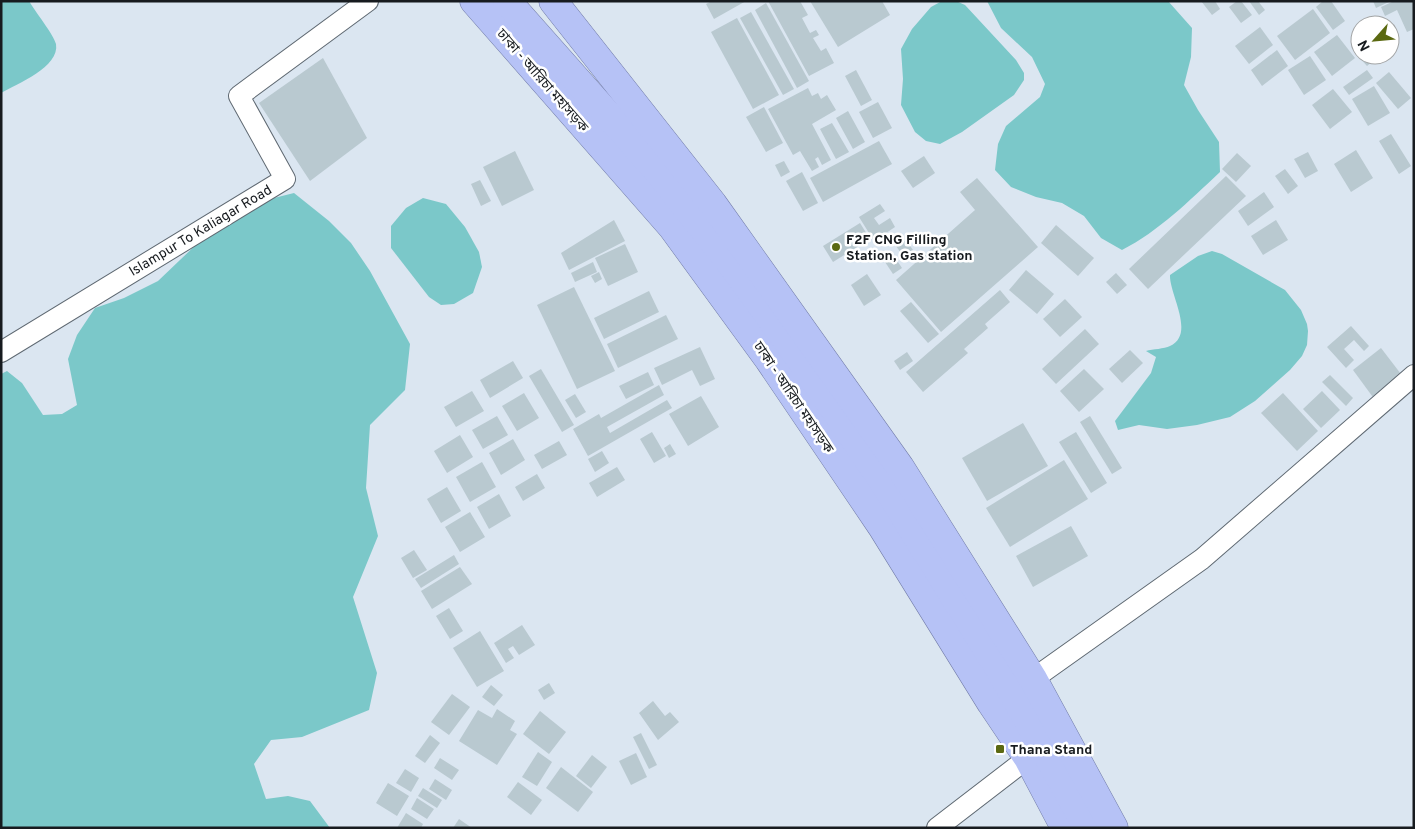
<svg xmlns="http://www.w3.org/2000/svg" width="1415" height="829" viewBox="0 0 1415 829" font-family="Overpass,'Noto Sans Bengali',sans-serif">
  <rect width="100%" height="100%" fill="#dbe6f1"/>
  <g fill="#7bc8c9">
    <path d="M 1,1 L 29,1 C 34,10 54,35 56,44 C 60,67 17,84 1,93 Z"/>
    <polygon points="942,1 956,1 965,5 1016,60 1024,73 1024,80 1014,95 962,132 940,144 926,141 915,132 901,105 903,79 901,49 912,29 931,7"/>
    <path d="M 987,1 L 1168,1 L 1192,28 L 1191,57 L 1184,85 L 1198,110 L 1219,142 L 1220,172 C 1189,201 1159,231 1122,250 L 1101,238 L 1084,216 L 1062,203 L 1036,197 L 1011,187 L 995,170 L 998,144 L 1006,126 L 1040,97 L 1045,84 L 1032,57 L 1001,28 Z"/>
    <polygon points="294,193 329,221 351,243 370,271 410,344 405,390 370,425 366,488 378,536 353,597 377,673 369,710 302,737 271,740 254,764 266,799 288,796 310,801 330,828 1,828 1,374 7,371 22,383 43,415 62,414 77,405 68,359 77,335 95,308 124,298 158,281 202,239 266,200"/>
    <polygon points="423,198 446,204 465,227 479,252 482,267 473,293 454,304 441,305 429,297 391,248 391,226 406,208"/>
    <path d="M 1212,251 L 1222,254 L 1285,290 L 1301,310 L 1307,324 L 1308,331 L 1307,345 L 1302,356 L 1290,370 L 1255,401 L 1230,417 L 1197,425 L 1167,429 L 1139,425 L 1118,430 L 1115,421 L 1151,373 L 1156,357 L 1146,351 C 1153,349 1164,349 1170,346 C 1196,334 1169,294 1170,275 L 1198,256 Z"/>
  </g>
  <g fill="#b9c9d0">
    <polygon points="712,1 746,1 714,19 706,4"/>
    <polygon points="768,1 800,1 808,15 802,18 810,33 816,30 819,35 813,38 821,51 826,48 834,63 809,76"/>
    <polygon points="810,1 882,1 890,15 838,47"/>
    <polygon points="1201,1 1215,1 1220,9 1212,15"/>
    <polygon points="1237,1 1241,1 1252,15 1241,23 1229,7"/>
    <polygon points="1249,1 1258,1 1265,10 1259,15"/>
    <polygon points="1323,1 1331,1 1345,21 1333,30 1316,7"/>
    <polygon points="1373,1 1391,1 1376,8"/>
    <polygon points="1394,1 1414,1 1414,29 1407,32 1397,10 1385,16 1381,7"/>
    <polygon points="766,3 809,81 797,88 755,10"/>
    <polygon points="1313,9 1330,33 1295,60 1277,36"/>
    <polygon points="751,12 794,89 783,95 740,18"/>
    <polygon points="737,18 779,95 753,109 711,32"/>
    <polygon points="1260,27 1273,45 1249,64 1235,46"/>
    <polygon points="1337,35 1355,58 1332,76 1314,52"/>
    <polygon points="1277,50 1288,66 1262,86 1251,70"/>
    <polygon points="1360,52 1360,55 1380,55 1367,66 1357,55"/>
    <polygon points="1310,56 1326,80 1304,95 1288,70"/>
    <polygon points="323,58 367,138 310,181 259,103"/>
    <polygon points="856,70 872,100 861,106 845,76"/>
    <polygon points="1367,70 1373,78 1349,95 1343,87"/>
    <polygon points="1389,72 1411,98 1398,109 1376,83"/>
    <polygon points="1374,86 1390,113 1368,126 1352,99"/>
    <polygon points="808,88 812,96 818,93 821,99 827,95 836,110 812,124 831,160 822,165 818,157 815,159 819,167 812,171 800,151 793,155 768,109"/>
    <polygon points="1333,89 1352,112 1330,129 1312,105"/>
    <polygon points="878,102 892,128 873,138 859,112"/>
    <polygon points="764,107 783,143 766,152 746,117"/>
    <polygon points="848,111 865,142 853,149 836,118"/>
    <polygon points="832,123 849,152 836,159 820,129"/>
    <polygon points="1391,134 1411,166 1399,174 1379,141"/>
    <polygon points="879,141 892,164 823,202 810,178"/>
    <polygon points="1356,150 1373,178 1351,192 1334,164"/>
    <polygon points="515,151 534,190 502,206 483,167"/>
    <polygon points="1308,152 1318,171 1305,178 1294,159"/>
    <polygon points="1237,153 1251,166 1236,182 1222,169"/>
    <polygon points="924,156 935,173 913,188 901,171"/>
    <polygon points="784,161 790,172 781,177 775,165"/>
    <polygon points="1285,169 1298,186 1288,194 1275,176"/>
    <polygon points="802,172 818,203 803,211 786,181"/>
    <polygon points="1226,176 1246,196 1148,289 1129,269"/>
    <polygon points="977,178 1038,247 941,332 896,280 975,210 960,192"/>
    <polygon points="480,180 491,201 481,206 471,184"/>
    <polygon points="1264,192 1274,207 1248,226 1238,211"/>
    <polygon points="880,204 885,211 874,218 879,225 890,218 895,227 874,241 859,217"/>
    <polygon points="614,220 625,241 569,270 561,253"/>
    <polygon points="1276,220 1288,240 1263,255 1251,236"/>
    <polygon points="860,223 870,239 833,262 823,246"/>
    <polygon points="1056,225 1094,258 1078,276 1041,243"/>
    <polygon points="906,240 913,250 903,256 896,246"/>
    <polygon points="625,244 638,272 608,286 595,258"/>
    <polygon points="892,253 902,268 893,274 883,259"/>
    <polygon points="593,262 597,272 575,282 571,273"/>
    <polygon points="1026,270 1054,294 1037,314 1009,290"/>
    <polygon points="599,272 602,279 595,283 591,276"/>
    <polygon points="1116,273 1127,285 1117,294 1106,282"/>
    <polygon points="867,274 881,295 864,306 851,285"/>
    <polygon points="574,287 615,371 577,389 537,305"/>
    <polygon points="1000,290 1010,302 985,324 988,328 964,349 968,353 923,392 906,372"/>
    <polygon points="649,291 659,312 604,339 594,318"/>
    <polygon points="1065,299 1082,317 1060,337 1043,319"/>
    <polygon points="911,302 939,334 928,343 900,311"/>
    <polygon points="666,315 678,339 618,368 607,344"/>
    <polygon points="1351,326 1369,346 1364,351 1354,340 1344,349 1354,360 1346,368 1327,347"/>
    <polygon points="1085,329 1099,344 1056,384 1042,369"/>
    <polygon points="700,347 715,379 700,386 692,370 662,385 654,368"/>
    <polygon points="1381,348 1404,378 1375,400 1353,370"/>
    <polygon points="1130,350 1143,363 1122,383 1109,369"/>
    <polygon points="907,352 913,361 900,370 894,361"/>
    <polygon points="513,361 523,378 490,398 480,380"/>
    <polygon points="541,369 574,425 562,432 529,376"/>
    <polygon points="1084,369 1104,389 1079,412 1060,391"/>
    <polygon points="648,372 654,385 626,399 619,386"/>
    <polygon points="1330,375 1353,398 1346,406 1322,382"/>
    <polygon points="659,385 664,395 607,427 610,433 667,400 672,408 588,456 573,429 599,414 601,418"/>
    <polygon points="472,391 484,411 456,427 444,407"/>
    <polygon points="1322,391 1340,410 1321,428 1303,409"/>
    <polygon points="524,393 539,418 517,431 502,406"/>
    <polygon points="1283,393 1318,431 1297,451 1261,413"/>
    <polygon points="575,394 586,412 576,418 565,400"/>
    <polygon points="701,396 719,427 688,446 669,414"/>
    <polygon points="497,416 508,435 483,449 472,430"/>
    <polygon points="1090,416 1122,468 1112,474 1080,422"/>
    <polygon points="1023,423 1048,466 987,501 962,458"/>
    <polygon points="652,432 666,456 654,463 640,439"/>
    <polygon points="1076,432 1107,483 1091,493 1059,442"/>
    <polygon points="460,435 473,457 447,473 434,451"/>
    <polygon points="513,439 525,460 501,475 489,453"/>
    <polygon points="559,441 567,455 542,469 534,455"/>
    <polygon points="670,444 676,454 669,458 664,448"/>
    <polygon points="602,451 609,463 595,472 588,459"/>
    <polygon points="1064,460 1088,499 1010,547 986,508"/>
    <polygon points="482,462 496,487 470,502 456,477"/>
    <polygon points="617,467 625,480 597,497 589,483"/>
    <polygon points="537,474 545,488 523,501 515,487"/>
    <polygon points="447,487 461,511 441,523 427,499"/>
    <polygon points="499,494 511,516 489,529 477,507"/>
    <polygon points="470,512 485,537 460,552 445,527"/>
    <polygon points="1071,526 1088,556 1033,587 1016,556"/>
    <polygon points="414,550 427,570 413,578 401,558"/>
    <polygon points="454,555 459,564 421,588 415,579"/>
    <polygon points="460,567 472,584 432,609 421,591"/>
    <polygon points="449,608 463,631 450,639 436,616"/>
    <polygon points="522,625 535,645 519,655 513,646 508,649 514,658 506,663 494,643"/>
    <polygon points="480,631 504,671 477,687 453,648"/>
    <polygon points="549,683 555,693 544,700 538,690"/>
    <polygon points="491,685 503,695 494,706 482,697"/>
    <polygon points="452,694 470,707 449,735 431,722"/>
    <polygon points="653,701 665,716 670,712 679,722 658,740 639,713"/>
    <polygon points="497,709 515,721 510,730 517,734 497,765 459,741 478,710 492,718"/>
    <polygon points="540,711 566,732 549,754 523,734"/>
    <polygon points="641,733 657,765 649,769 633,737"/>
    <polygon points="430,735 440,743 425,763 415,756"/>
    <polygon points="538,752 552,762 537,786 522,777"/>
    <polygon points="636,753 647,777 631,785 619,761"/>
    <polygon points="592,755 607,767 591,788 576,776"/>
    <polygon points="440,758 459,770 452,780 434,768"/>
    <polygon points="561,767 593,792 578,812 546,788"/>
    <polygon points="405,769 419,778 411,792 396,783"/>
    <polygon points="435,779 452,790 446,800 429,789"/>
    <polygon points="518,782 542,800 531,815 507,797"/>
    <polygon points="388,783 409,796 397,816 376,803"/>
    <polygon points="423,788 442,800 437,808 418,796"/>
    <polygon points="417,798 434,809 427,819 411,809"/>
    <polygon points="406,813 423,824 421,828 397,828"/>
    <polygon points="459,819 472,828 453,828"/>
  </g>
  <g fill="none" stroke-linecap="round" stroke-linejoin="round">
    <g stroke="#5f6972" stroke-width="22">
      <g id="minor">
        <polyline points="1,352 285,179 239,96 368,1"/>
        <polyline points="1033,679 1202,559 1414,375"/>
        <polyline points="937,828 1028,758"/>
      </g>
    </g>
    <g stroke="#737da9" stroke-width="29">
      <g id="trunk">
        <polyline points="474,1 672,227 769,360 882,527 991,703 1028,758 1065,828"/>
        <polyline points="507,1 656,169 732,265 800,359 878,474 997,665 1088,828"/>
        <polyline points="553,1 713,204 900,467 1033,679 1114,828"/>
      </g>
    </g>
    <use href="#minor" stroke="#fff" stroke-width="20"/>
    <use href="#trunk" stroke="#b6c2f6" stroke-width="28"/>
  </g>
  <g fill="#5b6911" stroke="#fff" stroke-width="2">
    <circle cx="836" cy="247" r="5"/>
    <rect x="995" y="744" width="10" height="10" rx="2.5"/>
  </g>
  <g text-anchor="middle" stroke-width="5" stroke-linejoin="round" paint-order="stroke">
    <g font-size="14" fill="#171b1f" stroke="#fff">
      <text transform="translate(543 80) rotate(49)" y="5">ঢাকা - আরিচা মহাসড়ক</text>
      <text transform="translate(200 230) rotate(-31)" y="5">Islampur To Kaliagar Road</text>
      <text transform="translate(794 397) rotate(56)" y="5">ঢাকা - আরিচা মহাসড়ক</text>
    </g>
    <g font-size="14" font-weight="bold" fill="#171b1f" stroke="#fff" text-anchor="start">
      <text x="846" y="244">F2F CNG Filling<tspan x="846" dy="16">Station, Gas station</tspan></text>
      <text x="1010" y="754">Thana Stand</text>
    </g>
  </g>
  <rect width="1415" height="829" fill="none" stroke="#171b1f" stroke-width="5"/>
  <g transform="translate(1375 40) rotate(243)"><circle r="24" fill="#ffffff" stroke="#a2a4a5"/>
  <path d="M0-4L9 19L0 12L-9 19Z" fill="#5b6911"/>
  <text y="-8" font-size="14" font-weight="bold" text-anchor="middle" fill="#171b1f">N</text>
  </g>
</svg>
